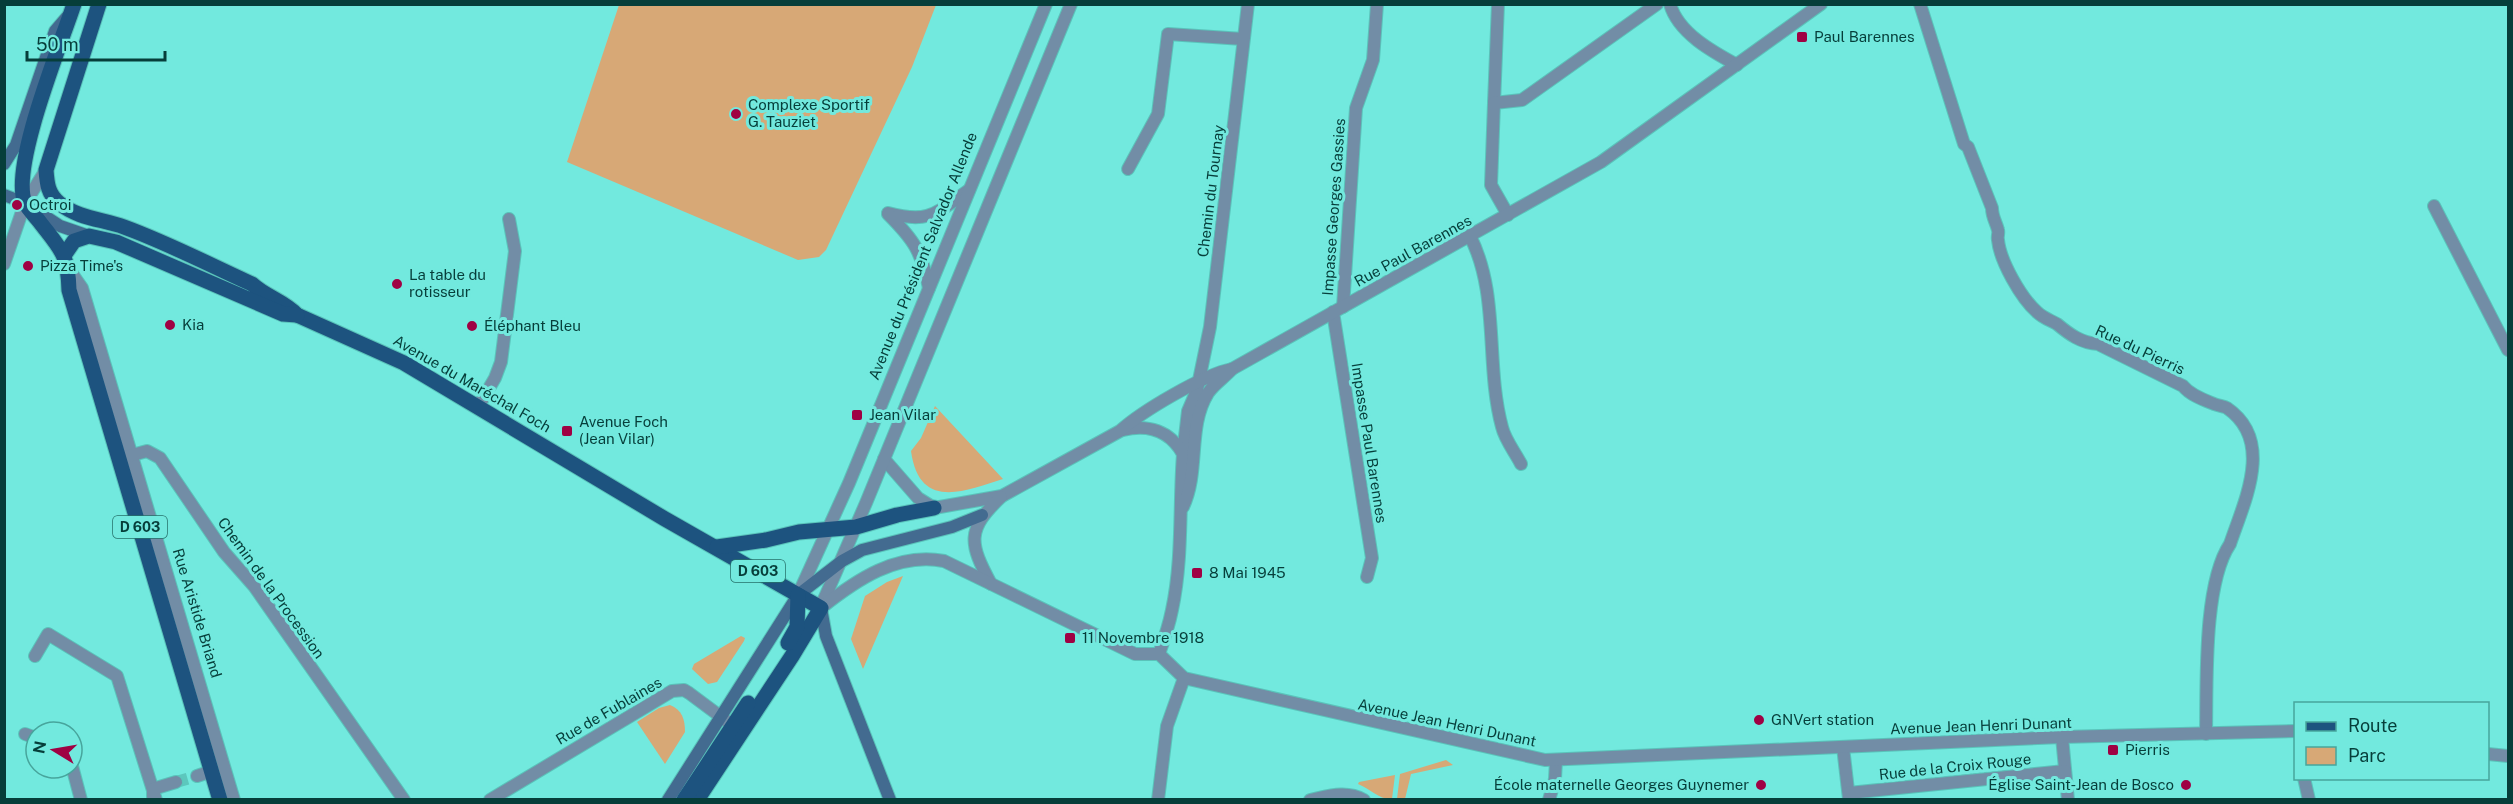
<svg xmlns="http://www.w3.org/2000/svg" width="2513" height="804" viewBox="0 0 2513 804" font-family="'Public Sans',sans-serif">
  <rect width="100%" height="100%" fill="#72e9de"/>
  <g fill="#d7a876">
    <polygon points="619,5 936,5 912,67 826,250 819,257 798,260 567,162"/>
    <path d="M 935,406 L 1003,479 C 963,492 919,510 911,451 L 921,438 Z"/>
    <polygon points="903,576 863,669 851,639 865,596 887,582"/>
    <polygon points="741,636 745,638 744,641 717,682 708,684 692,669 694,664"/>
    <path d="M 670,705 C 682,710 685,719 685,732 L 665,764 L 637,722 L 659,708 Z"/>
    <polygon points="1446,760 1453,765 1411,774 1405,799 1397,799 1400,774"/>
    <path d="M 1395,775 L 1392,799 C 1380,800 1370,789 1358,784 L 1359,782 Z"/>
  </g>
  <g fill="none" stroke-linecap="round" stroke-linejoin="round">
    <polyline stroke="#5cc7bd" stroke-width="12" stroke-dasharray="12 6" stroke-linecap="butt" points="176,782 197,776"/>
    <g stroke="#5ac3ba" stroke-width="14">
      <g id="minor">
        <path d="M 1670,4 C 1678,33 1713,52 1737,65"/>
        <path d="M 1920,4 L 1964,144 L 1968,147 L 1992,208 C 1992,217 1996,222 1998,230 C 1999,233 1997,237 1998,240 C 2000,261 2021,298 2037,312 C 2043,318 2050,320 2057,324 C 2069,334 2081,343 2098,344 L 2183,386 C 2190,395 2204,400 2214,404 C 2219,406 2224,406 2227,408 C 2275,441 2244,502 2230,544 C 2203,584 2207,685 2206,734"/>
        <polyline points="1494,103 1498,4"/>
        <polyline points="1128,169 1158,114 1168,34 1243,39"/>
        <polyline points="2434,206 2508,350"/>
        <path d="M 888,213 C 930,224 936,213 969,190"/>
        <path d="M 888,214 C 915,241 921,251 929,288"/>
        <polyline points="1508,215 1491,185 1494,103 1522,100 1657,4"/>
        <path d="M 1470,236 C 1500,295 1485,364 1502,427 C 1505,440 1515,452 1521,464"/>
        <polyline points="68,268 82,288 234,800"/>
        <polyline points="1343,307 1356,108 1373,60 1377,4"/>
        <polyline points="1333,312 1372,558 1367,577"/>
        <polyline points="478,407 495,378 501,362 515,251 509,219"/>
        <polyline points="1183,454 1188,411 1197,390 1210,327 1248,4"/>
        <polyline points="125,457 147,451 160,458 224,552 254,586 404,800"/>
        <polyline points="35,656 48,634 117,676 156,800"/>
        <polyline points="25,734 36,738"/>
        <polyline points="2062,737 2068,800"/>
        <polyline points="1843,747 1849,799"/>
        <polyline points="72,766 81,800"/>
        <polyline points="197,776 212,771"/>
        <polyline points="2304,778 2309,800"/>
        <polyline points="1849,793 2065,771"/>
        <polyline points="153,797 153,789 176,782"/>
        <polyline points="490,800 672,691 684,690 689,693 740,731"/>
        <path d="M 1310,800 C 1329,796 1346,790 1364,800"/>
        <polyline points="1549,800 1555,779 1556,760"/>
      </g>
    </g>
    <g stroke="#5ac3ba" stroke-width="14">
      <g id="tertiary">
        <polyline points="4,264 25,203 46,170"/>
        <path d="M 1123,430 C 1148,424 1170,431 1183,454 C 1179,506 1183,559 1172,610 C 1169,625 1164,640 1159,654"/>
        <path d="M 884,459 L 918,498 L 934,508 L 1002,496 L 1120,431 C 1142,411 1203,375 1232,369 L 1601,162 L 1821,4"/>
        <path d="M 1183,507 C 1200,471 1187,427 1208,393 C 1214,384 1225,377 1232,369"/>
        <path d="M 991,584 C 969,543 966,530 1001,497"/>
        <polyline points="798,595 849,483 1046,4"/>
        <polyline points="822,604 866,503 1071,4"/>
        <path d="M 821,608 C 856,580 897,552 944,561 L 1135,654 L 1159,654 L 1184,678 L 1545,760 L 2062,737 L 2296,731"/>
        <polyline points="2488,754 2508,756"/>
        <polyline points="1158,800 1167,726 1184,678"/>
      </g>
    </g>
    <g stroke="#5ac3ba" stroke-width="14">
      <g id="secondary">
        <polyline points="4,164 16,145 55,31 67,17"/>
        <polyline points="4,195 25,203 60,226 89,236"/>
        <polyline points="821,608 826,636 890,800"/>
        <polyline points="668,800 798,595 842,561 862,550 952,527 982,515"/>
      </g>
    </g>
    <g stroke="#5ac3ba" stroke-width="17">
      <g id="primary">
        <path d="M 74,4 C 61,44 10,167 25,203 C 28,209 35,216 39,221 C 61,250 68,253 69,290 L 220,800"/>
        <path d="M 99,4 L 46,170 C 47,184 48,194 59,203 C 79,219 102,219 124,227 C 168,243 210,265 252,284 C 266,297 284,301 297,315 L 404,363 L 665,519 L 821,608 L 792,656 L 697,800"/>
        <polyline points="65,254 74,241 89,236 116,242 283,314 297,315"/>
        <polyline points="717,547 766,540 799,532 856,527 897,515 934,508"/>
        <polyline points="788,643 797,627 798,595"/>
        <polyline points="684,800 748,703"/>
      </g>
    </g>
    <use href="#minor" stroke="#728da6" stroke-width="12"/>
    <use href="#tertiary" stroke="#728da6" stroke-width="12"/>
    <use href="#secondary" stroke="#436b90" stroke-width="12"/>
    <use href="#primary" stroke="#1d537f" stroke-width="15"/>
  </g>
  <g fill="#9f0143" stroke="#72e9de" stroke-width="2">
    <rect x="1796" y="31" width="12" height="12" rx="3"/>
    <circle cx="736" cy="114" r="6"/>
    <circle cx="17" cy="205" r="6"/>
    <circle cx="28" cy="266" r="6"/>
    <circle cx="397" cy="284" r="6"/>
    <circle cx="170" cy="325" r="6"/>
    <circle cx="472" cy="326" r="6"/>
    <rect x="851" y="409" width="12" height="12" rx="3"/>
    <rect x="561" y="425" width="12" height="12" rx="3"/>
    <rect x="1191" y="567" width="12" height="12" rx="3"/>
    <rect x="1064" y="632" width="12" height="12" rx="3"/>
    <circle cx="1759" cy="720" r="6"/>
    <rect x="2107" y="744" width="12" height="12" rx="3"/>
    <circle cx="1761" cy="785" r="6"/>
    <circle cx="2186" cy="785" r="6"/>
  </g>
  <g text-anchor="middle" stroke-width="6" stroke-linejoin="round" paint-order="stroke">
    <g fill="#72e9de" stroke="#26716b" stroke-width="1.5">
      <rect x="113" y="516" width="54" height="22" rx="4.5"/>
      <rect x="731" y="560" width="54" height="22" rx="4.5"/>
    </g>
    <g font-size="14" font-weight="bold" fill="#063e3a">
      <text x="140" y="532">D 603</text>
      <text x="758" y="576">D 603</text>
    </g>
    <g font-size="15" fill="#063e3a" stroke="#72e9de" text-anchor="start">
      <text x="1814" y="42">Paul Barennes</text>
      <text x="748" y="110">Complexe Sportif<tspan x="748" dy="17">G. Tauziet</tspan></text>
      <text x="29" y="210">Octroi</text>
      <text x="40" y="271">Pizza Time's</text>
      <text x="409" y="280">La table du<tspan x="409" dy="17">rotisseur</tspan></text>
      <text x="182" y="330">Kia</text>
      <text x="484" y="331">Éléphant Bleu</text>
      <text x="869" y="420">Jean Vilar</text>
      <text x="579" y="427">Avenue Foch<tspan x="579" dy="17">(Jean Vilar)</tspan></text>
      <text x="1209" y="578">8 Mai 1945</text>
      <text x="1082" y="643">11 Novembre 1918</text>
      <text x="1771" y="725">GNVert station</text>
      <text x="2125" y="755">Pierris</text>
      <text x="1749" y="790" text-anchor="end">École maternelle Georges Guynemer</text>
      <text x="2174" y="790" text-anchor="end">Église Saint-Jean de Bosco</text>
    </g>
    <g font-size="15" fill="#063e3a" stroke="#72e9de">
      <text transform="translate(1211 191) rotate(-83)" y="5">Chemin du Tournay</text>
      <text transform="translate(1334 207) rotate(-86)" y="5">Impasse Georges Gassies</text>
      <text transform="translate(1413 251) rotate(-29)" y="5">Rue Paul Barennes</text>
      <text transform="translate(923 256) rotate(-68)" y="5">Avenue du Président Salvador Allende</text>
      <text transform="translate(2140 350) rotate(25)" y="5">Rue du Pierris</text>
      <text transform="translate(472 384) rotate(30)" y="5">Avenue du Maréchal Foch</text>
      <text transform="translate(1369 443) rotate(81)" y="5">Impasse Paul Barennes</text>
      <text transform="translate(271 588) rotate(54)" y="5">Chemin de la Procession</text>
      <text transform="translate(197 613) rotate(73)" y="5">Rue Aristide Briand</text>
      <text transform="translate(609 711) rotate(-30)" y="5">Rue de Fublaines</text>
      <text transform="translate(1447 723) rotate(12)" y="5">Avenue Jean Henri Dunant</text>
      <text transform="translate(1981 726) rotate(-2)" y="5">Avenue Jean Henri Dunant</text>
      <text transform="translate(1955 767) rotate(-6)" y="5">Rue de la Croix Rouge</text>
    </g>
  </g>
  <rect width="2513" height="804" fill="none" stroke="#063e3a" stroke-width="12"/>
  <rect x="2294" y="702" width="195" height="78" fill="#72e9de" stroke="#47a59c" stroke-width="1.5"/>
  <rect x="2306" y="722" width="30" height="9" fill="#1d537f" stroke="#47a59c" stroke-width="1.5"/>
  <text x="2348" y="732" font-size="18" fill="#063e3a">Route</text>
  <rect x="2306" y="747" width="30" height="18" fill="#d7a876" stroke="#47a59c" stroke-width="1.5"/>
  <text x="2348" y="762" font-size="18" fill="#063e3a">Parc</text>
  <g transform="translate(54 750) rotate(281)"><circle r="28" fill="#72e9de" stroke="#47a59c" stroke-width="1.5"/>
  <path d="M0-4.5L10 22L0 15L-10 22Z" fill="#9f0143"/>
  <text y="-9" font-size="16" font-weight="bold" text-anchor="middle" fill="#063e3a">N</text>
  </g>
  <path d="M27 51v9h138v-9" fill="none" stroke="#063e3a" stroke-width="3"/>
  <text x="36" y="51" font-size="18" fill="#063e3a" stroke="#72e9de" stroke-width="4.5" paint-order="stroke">50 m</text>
</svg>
